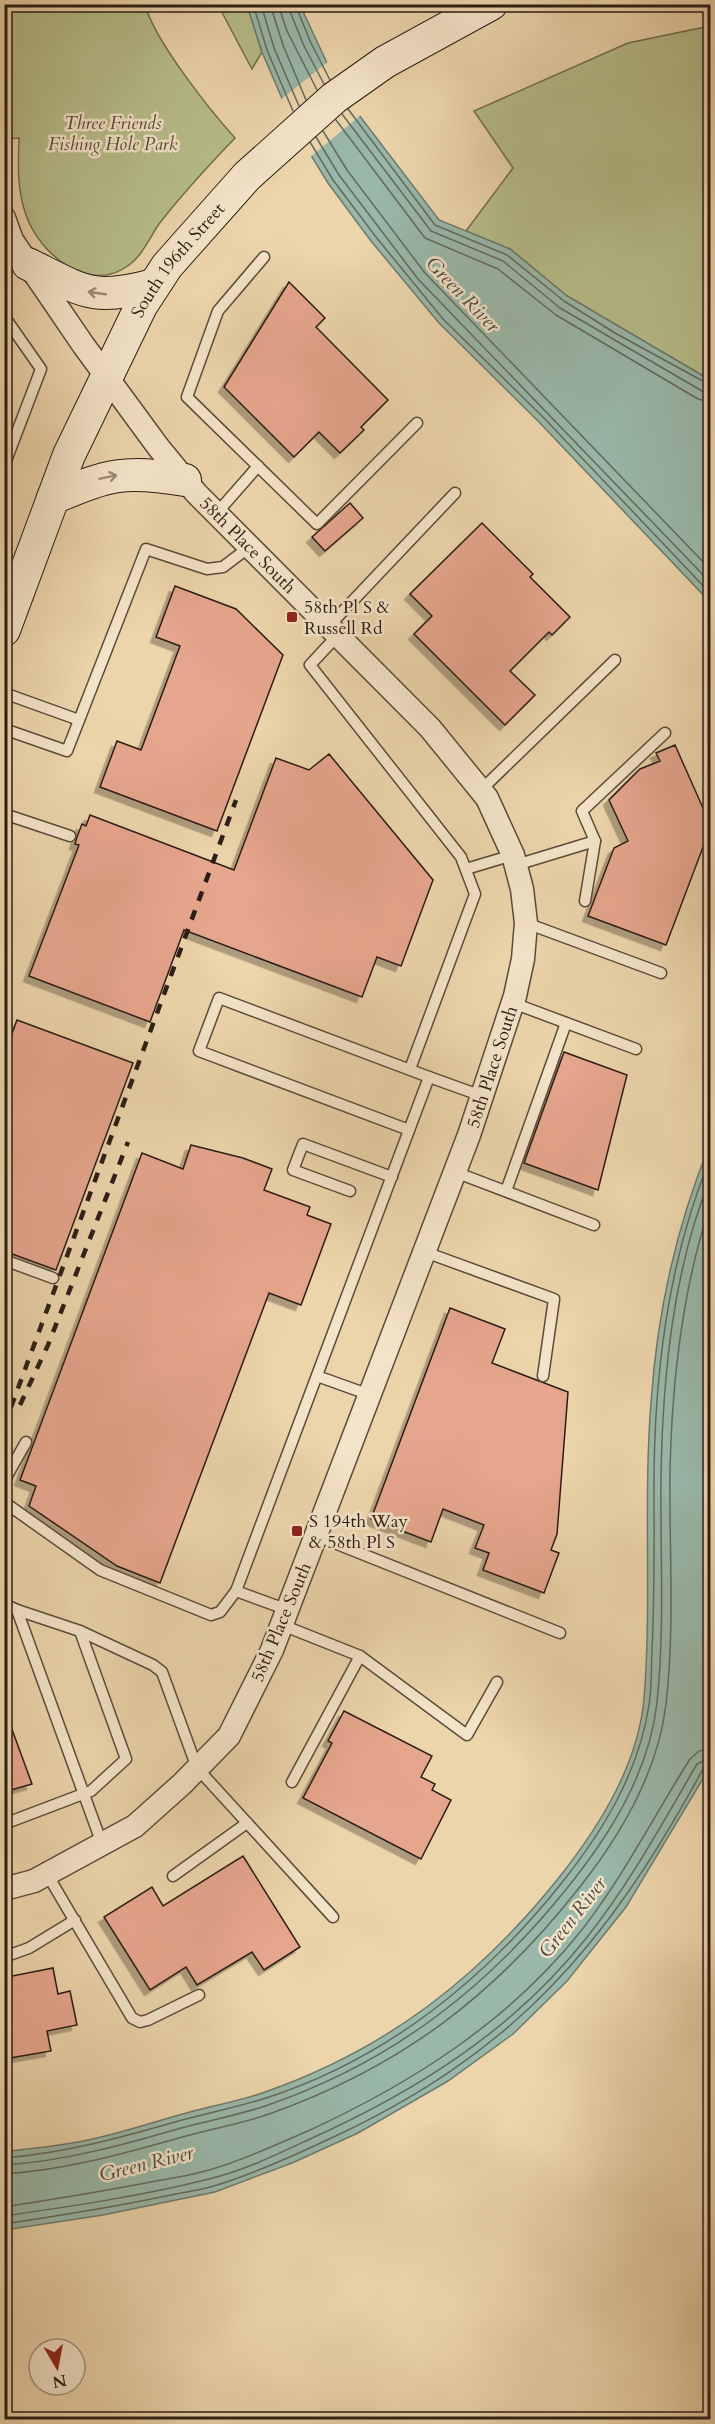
<svg xmlns="http://www.w3.org/2000/svg" width="715" height="2424" viewBox="0 0 715 2424" font-family="Cardo,serif">
  <defs>
    <filter id="shadow"><feDropShadow dx="-5.5" dy="5.5" stdDeviation="0" flood-color="#0004"/></filter>
  </defs>
  <rect width="100%" height="100%" fill="#ecd4ab"/>
  <filter id="stains"><feTurbulence type="fractalNoise" baseFrequency=".00333" numOctaves="4"/><feColorMatrix values="0 0 0 0 .2 0 0 0 0 .09 0 0 0 0 .02 0 0 0 .5 -.17"/></filter>
  <radialGradient id="worn" r=".72"><stop offset=".6" stop-color="#630" stop-opacity="0"/><stop offset="1" stop-color="#630" stop-opacity=".3"/></radialGradient>
  <g fill="#b6bd8a" stroke="#706d50" stroke-width="1.5">
    <path d="M 5,4 L 145,5 C 155,41 209,109 235,138 C 208,166 183,193 159,224 C 150,237 142,256 129,265 C 90,295 40,255 26,215 C 17,190 18,165 19,138 L 5,139 Z"/>
    <polygon points="218,5 247,5 262,52 252,69"/>
    <polygon points="710,26 710,380 567,296 510,249 466,231 513,168 474,111 628,43"/>
  </g>
  <g fill="#99b8a9" stroke="#6d7a6e" stroke-width="1.5">
    <polygon points="247,5 300,5 327,63 359,115 439,220 510,249 567,296 710,380 710,602 539,422 439,323 371,241 328,183 296,131 262,52"/>
    <path d="M 710,1144 L 710,1767 L 626,1907 L 567,1981 L 513,2034 L 448,2081 L 358,2133 L 292,2163 L 215,2192 L 103,2215 L 5,2230 L 5,2152 C 32,2148 61,2146 88,2140 C 122,2133 156,2121 190,2112 C 215,2105 241,2101 265,2092 C 388,2049 481,1976 561,1875 C 601,1824 638,1764 644,1699 C 652,1600 643,1502 651,1403 C 657,1313 676,1227 710,1144 Z"/>
  </g>
  <polygon fill="#ecd4ab" points="329,61 362,114 309,158 279,101"/>
  <g fill="none" stroke-linecap="round" stroke-linejoin="round">
    <g stroke="#626a5f" stroke-width="1.5">
      <polyline points="253,4 267,50 293,111"/>
      <polyline points="261,4 274,48 299,106"/>
      <polyline points="270,4 283,45 306,100"/>
      <polyline points="278,4 287,31 317,90"/>
      <polyline points="287,4 304,46 324,84"/>
      <polyline points="295,4 311,43 330,80"/>
      <polyline points="348,109 435,225 507,255 564,301 615,333 710,385"/>
      <polyline points="342,114 431,231 503,261 560,308 702,391 710,393"/>
      <polyline points="336,120 425,238 498,269 556,315 698,399 710,402"/>
      <polyline points="323,131 347,170 425,273 710,569"/>
      <polyline points="316,137 339,175 418,279 710,582"/>
      <polyline points="310,142 333,180 376,237 443,319 544,418 710,593"/>
      <path d="M 4,2158 C 66,2153 123,2137 182,2120 C 209,2113 237,2107 263,2099 C 386,2060 486,1979 564,1880 C 605,1828 639,1771 649,1705 C 652,1687 651,1668 652,1650 C 655,1591 654,1533 654,1475 C 655,1368 669,1258 710,1159"/>
      <path d="M 4,2165 C 65,2161 123,2145 181,2128 C 210,2120 240,2115 268,2105 C 395,2061 490,1986 572,1882 C 613,1830 650,1769 657,1702 C 665,1626 660,1549 661,1473 C 663,1375 673,1270 710,1179"/>
      <path d="M 4,2174 C 67,2170 126,2153 186,2136 C 214,2128 245,2123 272,2113 C 402,2066 494,1996 579,1888 C 621,1835 658,1773 666,1704 C 675,1627 669,1548 670,1470 C 672,1381 682,1290 710,1206"/>
      <path d="M 4,2207 C 55,2199 106,2191 156,2181 C 174,2178 192,2175 209,2170 C 244,2160 278,2144 310,2130 C 414,2082 509,2021 581,1931 C 623,1877 654,1816 690,1759 L 699,1751 L 710,1749"/>
      <path d="M 4,2216 C 73,2206 142,2196 209,2179 C 243,2171 278,2154 310,2139 C 417,2091 515,2029 588,1936 C 630,1883 663,1822 697,1764 L 710,1758"/>
      <path d="M 4,2224 C 57,2216 109,2208 161,2197 C 178,2193 197,2191 214,2186 C 253,2174 291,2157 327,2140 C 514,2054 606,1947 703,1769 L 710,1766"/>
    </g>
  </g>
  <g fill="#e6a58d" stroke="#2b1d15" stroke-width="1.5" filter="url(#shadow)">
    <polygon points="289,282 325,318 316,327 388,400 361,427 364,430 340,453 319,432 294,457 224,387"/>
    <polygon points="350,503 363,518 325,551 312,537"/>
    <polygon points="482,523 533,574 530,577 570,617 552,635 549,632 510,671 535,695 505,725 414,634 432,616 410,594"/>
    <polygon points="175,586 236,609 283,655 217,831 100,787 117,741 141,750 180,646 156,637"/>
    <polygon points="675,745 711,826 666,945 588,916 614,848 628,841 609,800 640,769 660,761 656,753"/>
    <polygon points="329,754 433,880 401,966 377,957 362,997 184,930 150,1022 29,976 79,845 75,844 77,837 82,824 86,826 90,815 234,870 276,758 309,770"/>
    <polygon points="17,1020 133,1063 56,1270 4,1251 4,1055"/>
    <polygon points="564,1052 627,1075 598,1190 524,1163"/>
    <polygon points="191,1145 243,1158 272,1169 264,1190 310,1207 307,1215 331,1224 301,1305 269,1293 160,1583 117,1566 29,1506 36,1486 20,1480 142,1153 183,1169"/>
    <polygon points="450,1308 505,1329 492,1363 568,1392 557,1534 551,1550 559,1553 544,1593 483,1570 489,1553 475,1548 484,1525 443,1509 431,1542 371,1519"/>
    <polygon points="344,1711 432,1756 421,1777 435,1784 432,1790 451,1800 421,1859 303,1798 332,1743 328,1741"/>
    <polygon points="6,1713 32,1784 4,1792 4,1714"/>
    <polygon points="243,1856 300,1947 264,1970 252,1952 197,1985 186,1967 150,1990 104,1917 152,1887 163,1906"/>
    <polygon points="53,1968 58,1994 70,1991 77,2025 47,2031 51,2051 4,2059 4,1988 9,1987 7,1977"/>
  </g>
  <g fill="none" stroke-linecap="round" stroke-linejoin="round">
    <g stroke="#5b4b3a" stroke-width="13">
      <g id="lane">
        <polyline points="264,257 218,311 187,397 317,524 417,423"/>
        <polyline points="4,316 41,369 4,466"/>
        <polyline points="216,514 258,466"/>
        <polyline points="328,627 455,493"/>
        <polyline points="337,636 310,665 461,857 475,894 410,1069"/>
        <polyline points="4,693 79,720"/>
        <polyline points="4,729 67,751 146,549 207,569 223,567 248,548"/>
        <polyline points="481,790 615,660"/>
        <polyline points="4,814 70,836"/>
        <polyline points="516,865 595,841"/>
        <polyline points="466,869 513,855"/>
        <polyline points="585,901 595,841 582,811 665,733"/>
        <polyline points="526,923 661,973"/>
        <polyline points="513,1003 636,1049"/>
        <polyline points="409,1130 199,1051 219,998 429,1077"/>
        <polyline points="455,1172 594,1225"/>
        <polyline points="350,1191 293,1170 303,1144 392,1177"/>
        <polyline points="506,1191 566,1023"/>
        <polyline points="425,1252 554,1299 543,1376"/>
        <polyline points="4,1260 53,1278"/>
        <polyline points="317,1376 370,1395"/>
        <polyline points="4,1481 26,1442"/>
        <polyline points="4,1502 100,1570 211,1615 220,1612 236,1591"/>
        <polyline points="317,1536 560,1633"/>
        <polyline points="4,1604 17,1610 102,1844"/>
        <polyline points="17,1610 80,1631 153,1665 162,1672 197,1768 333,1917"/>
        <polyline points="288,1610 236,1591 429,1077 482,1096"/>
        <polyline points="282,1625 360,1656 467,1735 497,1682"/>
        <polyline points="292,1782 360,1656"/>
        <polyline points="4,1824 91,1791 126,1759 80,1631"/>
        <polyline points="47,1874 132,2018 140,2022 148,2020 199,1995"/>
        <polyline points="173,1876 247,1823"/>
        <polyline points="4,1957 29,1948 75,1920"/>
      </g>
    </g>
    <g stroke="#5b4b3a" stroke-width="25">
      <g id="street">
        <path id="s1" d="M 4,218 L 12,240 L 28,264 L 84,346 L 159,448 L 196,493 L 430,728 L 487,798 L 513,855 L 522,889 L 526,923 L 523,959 L 515,996 L 469,1135 L 272,1650 L 229,1736 L 182,1784 L 135,1826 L 34,1881 L 4,1889"/>
      </g>
    </g>
    <g stroke="#2b1d15" stroke-width="34">
      <g id="secondary">
        <path d="M 28,264 C 83,291 92,302 154,285"/>
        <path d="M 53,498 C 110,474 124,470 185,480"/>
        <path id="s2" d="M 4,630 L 69,455 L 141,306 L 167,266 L 247,176 L 334,98 L 385,62 L 491,4"/>
      </g>
    </g>
    <use href="#lane" stroke="#f3e3c8" stroke-width="10"/>
    <use href="#street" stroke="#f3e3c8" stroke-width="22"/>
    <use href="#secondary" stroke="#f3e3c8" stroke-width="32"/>
    <g stroke="#2b1d15" stroke-width="4.5" stroke-dasharray="10 10" stroke-linecap="butt">
      <polyline points="20,1405 48,1345 128,1142"/>
      <polyline points="4,1426 236,800"/>
    </g>
  </g>
  <defs><path id="oneway-shaft" d="M-6 0H5M1.5-3L5.5 0L1.5 3" fill="none" stroke-width="1.6" stroke-linecap="round" stroke-linejoin="round" transform="scale(1.5)"/></defs>
  <g stroke="#998a77">
    <use href="#oneway-shaft" transform="translate(97 293) rotate(-172)"/>
    <use href="#oneway-shaft" transform="translate(108 477) rotate(-12)"/>
  </g>
  <g fill="#8f2418" stroke="#f3e3c8" stroke-width="2">
    <rect x="286" y="611" width="12" height="12" rx="3"/>
    <rect x="291" y="1525" width="12" height="12" rx="3"/>
  </g>
  <g text-anchor="middle" stroke-width="5" stroke-linejoin="round" paint-order="stroke">
    <g font-size="18" font-style="italic" fill="#554d38" stroke="#f3e3c8">
      <text x="113" y="129">Three Friends<tspan x="113" dy="21">Fishing Hole Park</tspan></text>
    </g>
    <g font-size="18" fill="#2b1d15" stroke="#f3e3c8">
      <text dy="6" stroke="none"><textPath href="#s2" startOffset="411">South 196th Street</textPath></text>
      <text dy="6" stroke="none"><textPath href="#s1" startOffset="410">58th Place South</textPath></text>
      <text transform="translate(492 1067) rotate(-72)" y="6">58th Place South</text>
      <text transform="translate(281 1622) rotate(-67)" y="6">58th Place South</text>
    </g>
    <g font-size="18" fill="#2b1d15" stroke="#f3e3c8" text-anchor="start">
      <text x="304" y="613">58th Pl S &amp;<tspan x="304" dy="21">Russell Rd</tspan></text>
      <text x="309" y="1527">S 194th Way<tspan x="309" dy="21">&amp; 58th Pl S</tspan></text>
    </g>
    <g font-size="20" font-style="italic" fill="#4c4c41" stroke="#f3e3c8">
      <text transform="translate(463 294) rotate(46)" y="7">Green River</text>
      <text transform="translate(572 1917) rotate(-52)" y="7">Green River</text>
      <text transform="translate(146 2163) rotate(-14)" y="7">Green River</text>
    </g>
  </g>
  <rect width="715" height="2424" fill="none" stroke="#ecd4ab" stroke-width="24"/>
  <rect x="6" y="6" width="703" height="2412" fill="none" stroke="#2b1d15" stroke-width="3"/>
  <rect x="12" y="12" width="691" height="2400" fill="none" stroke="#2b1d15" stroke-width="1.5"/>
  <g transform="translate(57 2367) rotate(170)"><circle r="28" fill="#f3e3c8" stroke="#a39480" stroke-width="1.5"/>
  <path d="M0-4.5L10 22L0 15L-10 22Z" fill="#8f2418"/>
  <text y="-9" font-size="16" font-weight="bold" text-anchor="middle" fill="#2b1d15">N</text>
  </g>
  <rect width="100%" height="100%" filter="url(#stains)"/>
  <rect width="100%" height="100%" fill="url(#worn)"/>
</svg>
